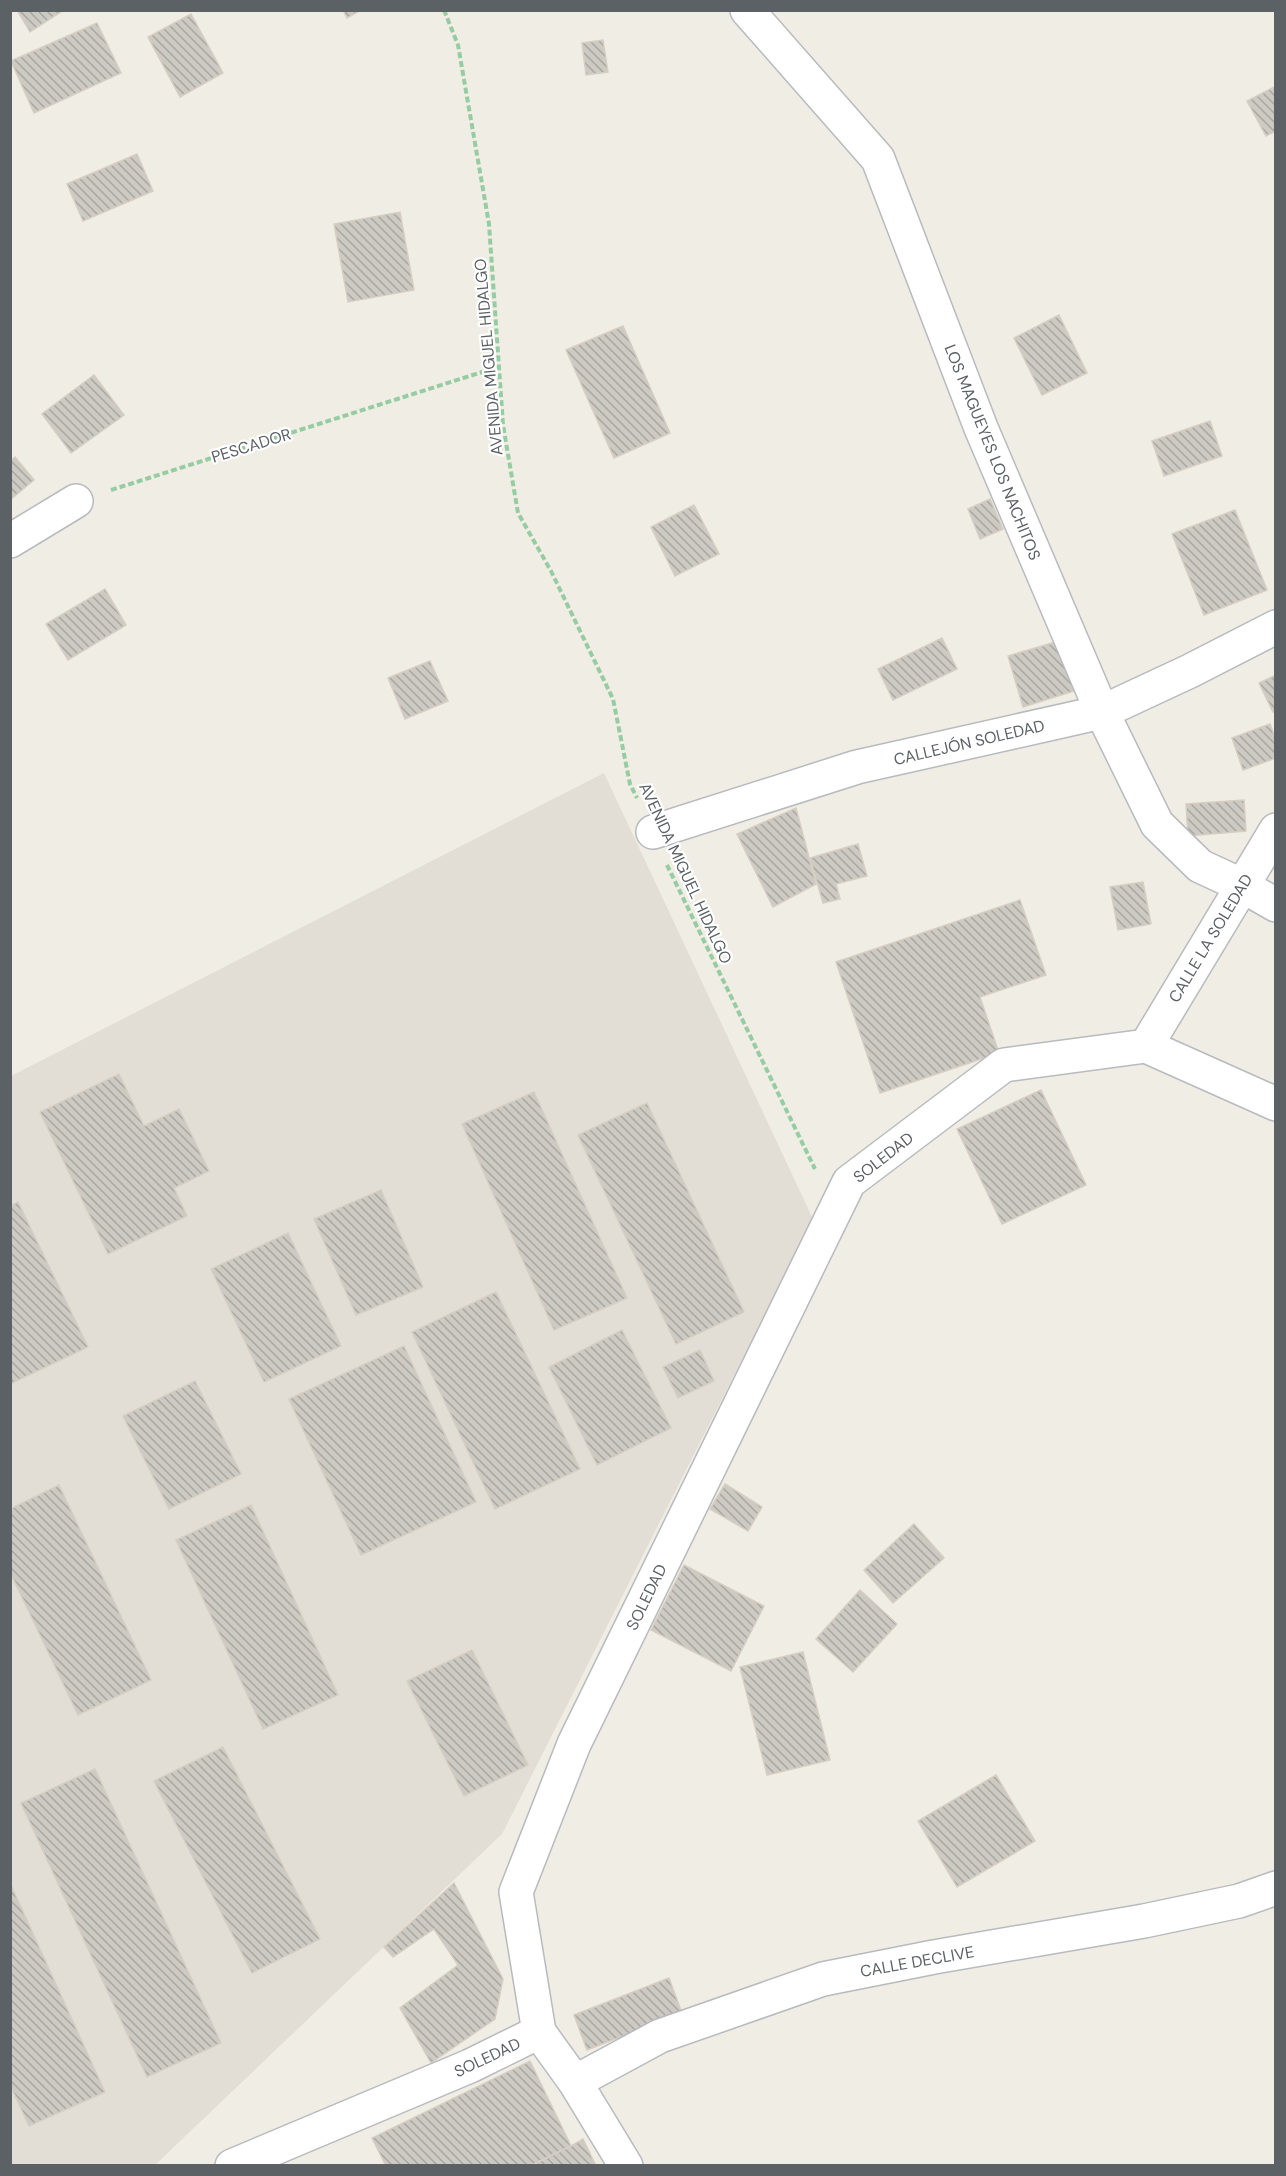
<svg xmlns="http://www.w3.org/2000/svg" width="1286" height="2176" viewBox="0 0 1286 2176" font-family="'DM Sans',sans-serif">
  <defs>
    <pattern id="building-back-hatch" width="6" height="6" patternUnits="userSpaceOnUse" patternTransform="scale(1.5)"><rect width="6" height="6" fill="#cdc9c3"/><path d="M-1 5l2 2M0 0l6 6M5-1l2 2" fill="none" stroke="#aaa7a2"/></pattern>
  </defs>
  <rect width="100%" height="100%" fill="#f0ede4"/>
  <polygon fill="#e2ded5" points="604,773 813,1219 502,1834 155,2165 11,2166 11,1076"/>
  <g fill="url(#building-back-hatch)" stroke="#d6cec2" stroke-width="1.5">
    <polygon points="17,10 64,10 30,32"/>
    <polygon points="343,10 361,10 347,18"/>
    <polygon points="191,14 223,73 180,97 148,37"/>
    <polygon points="97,23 121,73 34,113 11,61"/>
    <polygon points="603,40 608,72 586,75 582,43"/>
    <polygon points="1276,86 1276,131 1266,136 1247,101"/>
    <polygon points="137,154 153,191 83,221 67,184"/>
    <polygon points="400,212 414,290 348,302 334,224"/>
    <polygon points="1059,315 1087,373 1042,395 1014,338"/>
    <polygon points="623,326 670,433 614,458 566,350"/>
    <polygon points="94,375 124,415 71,453 42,414"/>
    <polygon points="1210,421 1222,456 1164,476 1152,441"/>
    <polygon points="15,457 34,480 10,500 10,461"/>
    <polygon points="990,499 1003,529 980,539 968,509"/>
    <polygon points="694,505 719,554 675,576 651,527"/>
    <polygon points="1235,510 1267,590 1204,615 1172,534"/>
    <polygon points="105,589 126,625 68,660 46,624"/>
    <polygon points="942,638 957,669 893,700 878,669"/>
    <polygon points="1059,641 1074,691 1023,707 1008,656"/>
    <polygon points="430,661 448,701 405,719 388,678"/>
    <polygon points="1276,675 1276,711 1273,712 1259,683"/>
    <polygon points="1270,724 1276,740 1276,758 1243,770 1232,738"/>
    <polygon points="1244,800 1246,831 1188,836 1186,804"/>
    <polygon points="796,808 816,884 773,907 737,834"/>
    <polygon points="858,844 867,876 836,884 840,899 823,903 810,858"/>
    <polygon points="1143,882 1151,924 1118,930 1110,887"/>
    <polygon points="1020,900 1046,975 980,997 999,1053 880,1093 836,962"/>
    <polygon points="119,1074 144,1126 179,1109 209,1171 174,1188 187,1216 108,1254 40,1112"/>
    <polygon points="1041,1090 1086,1185 1002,1224 957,1129"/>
    <polygon points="534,1092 627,1298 554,1330 462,1124"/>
    <polygon points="647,1103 744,1312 676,1344 578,1135"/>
    <polygon points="381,1190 423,1287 356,1315 314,1219"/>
    <polygon points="18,1202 88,1347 10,1384 10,1206"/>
    <polygon points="288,1233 341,1346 264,1382 211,1269"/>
    <polygon points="496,1292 580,1469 495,1509 412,1332"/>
    <polygon points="622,1330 671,1428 597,1465 549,1367"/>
    <polygon points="404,1346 476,1502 361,1555 289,1399"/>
    <polygon points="700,1350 714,1381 678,1398 663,1367"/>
    <polygon points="195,1381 241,1474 169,1509 123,1416"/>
    <polygon points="725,1484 762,1507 748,1531 710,1509"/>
    <polygon points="59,1485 151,1680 78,1715 10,1572 10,1509"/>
    <polygon points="251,1505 338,1695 263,1729 176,1540"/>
    <polygon points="914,1524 944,1558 893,1603 864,1570"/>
    <polygon points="684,1565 764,1606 731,1671 651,1630"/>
    <polygon points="860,1590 897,1624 853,1672 816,1639"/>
    <polygon points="472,1650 528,1765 464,1796 407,1681"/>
    <polygon points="803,1652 830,1760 767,1775 740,1667"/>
    <polygon points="223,1747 320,1939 252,1973 154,1781"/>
    <polygon points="95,1769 221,2043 147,2077 21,1803"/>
    <polygon points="996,1775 1035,1841 957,1887 918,1821"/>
    <polygon points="10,1883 105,2092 29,2126 10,2085"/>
    <polygon points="454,1883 503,1979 495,2019 431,2063 400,2008 458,1965 434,1929 393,1957 384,1947"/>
    <polygon points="669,1978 682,2013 587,2050 574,2015"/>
    <polygon points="530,2061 571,2146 530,2166 386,2166 372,2138"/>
    <polygon points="583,2139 596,2166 530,2166 571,2146"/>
  </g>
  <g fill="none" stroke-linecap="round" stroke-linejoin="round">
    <g stroke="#b7bbbf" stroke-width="36">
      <g id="minor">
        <polyline points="747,10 878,159 981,428 1102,712 1157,824 1200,866 1241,885 1276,905"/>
        <polyline points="10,541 76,501"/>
        <polyline points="653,832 857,767 1102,712 1190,671 1276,627"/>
        <polyline points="1146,1046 1276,830"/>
        <polyline points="1146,1046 1276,1104"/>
        <polyline points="539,2032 575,2082 626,2166"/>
        <polyline points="575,2082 660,2036 823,1979 934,1957 1144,1921 1239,1901 1276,1888"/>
        <polyline points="232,2166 470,2066 539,2032 516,1892 574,1744 849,1182 1004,1065 1146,1046"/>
      </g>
    </g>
    <g stroke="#96cca1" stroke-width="4" stroke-dasharray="6 3" stroke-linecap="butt">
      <polyline points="444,10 458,45 489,224 503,425 518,513 551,571 613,699 630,784 637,798"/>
      <polyline points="111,490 498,367"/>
      <polyline points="667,865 815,1169"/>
    </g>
    <use href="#minor" stroke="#fff" stroke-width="33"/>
  </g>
  <g text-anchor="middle" stroke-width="4.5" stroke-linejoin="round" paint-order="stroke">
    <g font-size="16" fill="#5c6166" stroke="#fff">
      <text transform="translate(488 357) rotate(-95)" y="6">AVENIDA MIGUEL HIDALGO</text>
      <text transform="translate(251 445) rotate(-17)" y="6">PESCADOR</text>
      <text transform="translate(993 452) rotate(68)" y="6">LOS MAGUEYES LOS NACHITOS</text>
      <text transform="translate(969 742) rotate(-13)" y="6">CALLEJÓN SOLEDAD</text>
      <text transform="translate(686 873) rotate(65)" y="6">AVENIDA MIGUEL HIDALGO</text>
      <text transform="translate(1210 938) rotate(-59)" y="6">CALLE LA SOLEDAD</text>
      <text transform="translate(883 1157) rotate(-38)" y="6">SOLEDAD</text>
      <text transform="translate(646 1597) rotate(-64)" y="6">SOLEDAD</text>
      <text transform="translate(917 1961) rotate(-10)" y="6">CALLE DECLIVE</text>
      <text transform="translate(487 2057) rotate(-25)" y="6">SOLEDAD</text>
    </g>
  </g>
  <rect width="1286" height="2176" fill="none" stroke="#5c6166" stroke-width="24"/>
</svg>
